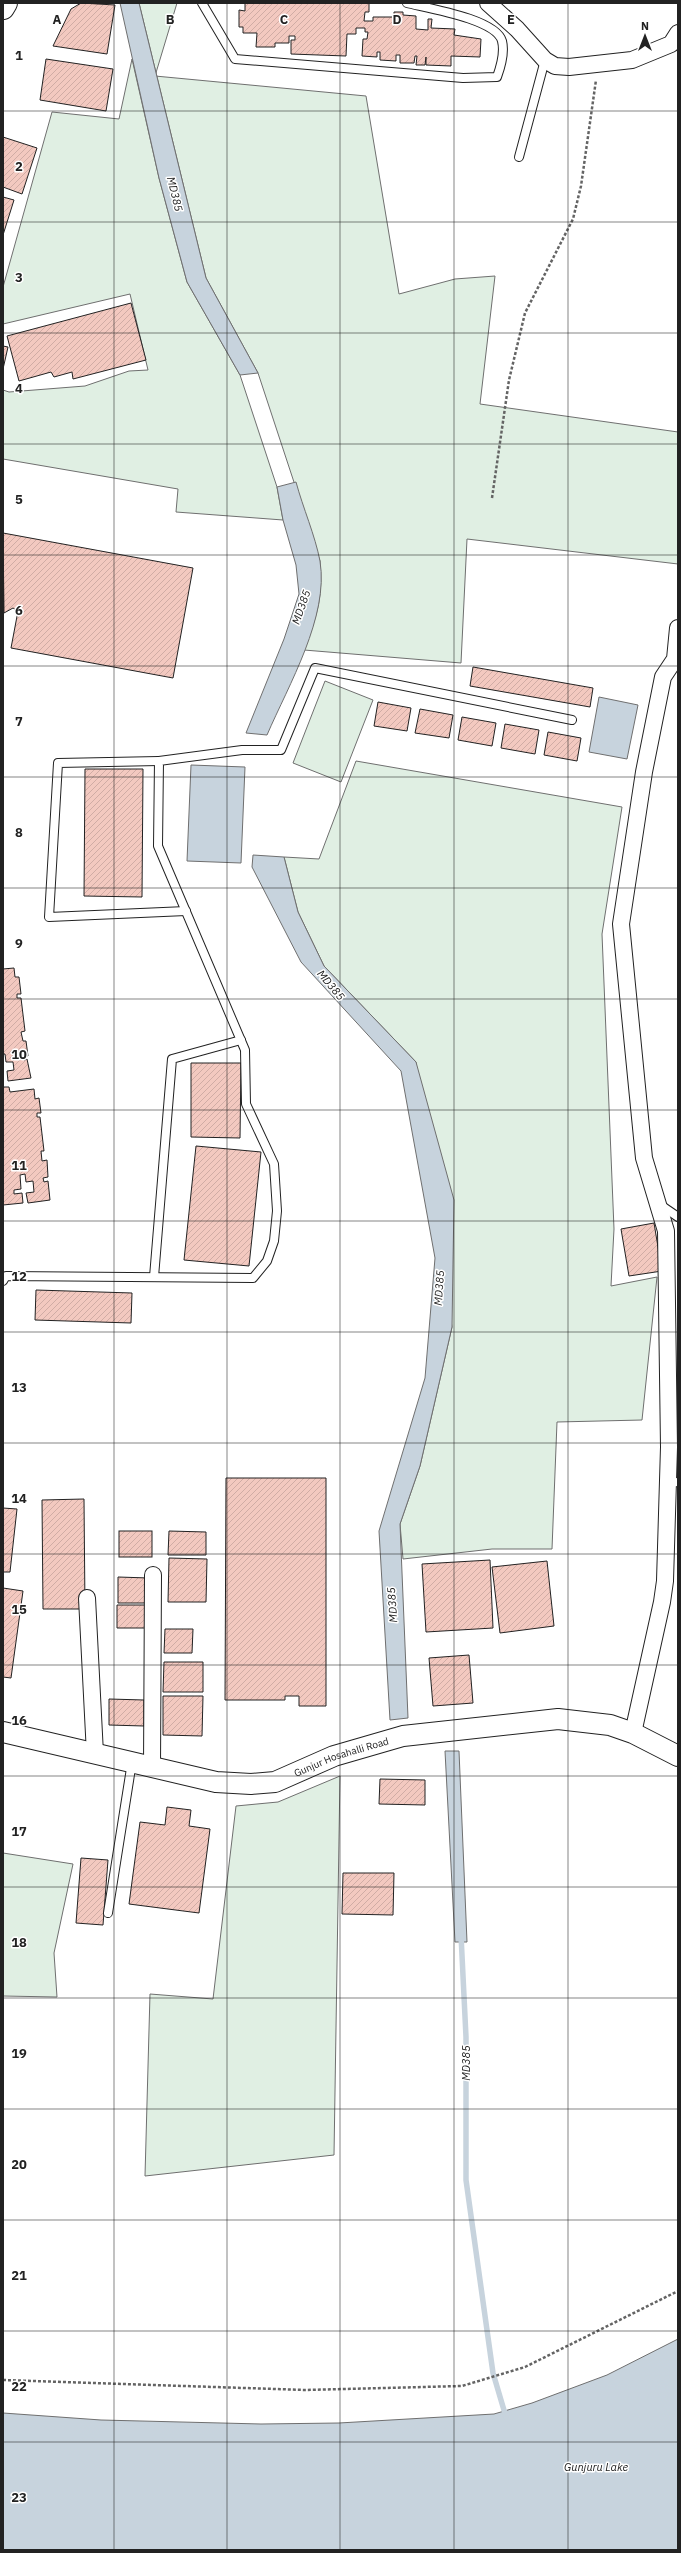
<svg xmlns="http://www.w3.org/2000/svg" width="681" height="2553" viewBox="0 0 681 2553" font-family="'IBM Plex Sans',sans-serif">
  <defs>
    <pattern id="building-hatch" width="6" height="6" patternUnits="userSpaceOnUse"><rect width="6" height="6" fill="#f3c9c0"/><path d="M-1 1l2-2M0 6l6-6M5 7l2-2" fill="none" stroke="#d0aca5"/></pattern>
  </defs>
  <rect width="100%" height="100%" fill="#fff"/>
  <g fill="#e0efe3" stroke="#6f6f6f">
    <path d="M 139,3 L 177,3 L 155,76 L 366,96 L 399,294 L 455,279 L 495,276 L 480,404 L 678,432 L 678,564 L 467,539 L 461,663 L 304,650 C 317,615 323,599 320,561 L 258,373 L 206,278 Z"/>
    <polygon points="132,59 159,178 187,282 240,375 277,487 283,520 176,512 178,489 3,459 3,390 9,392 85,386 129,371 148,370 130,294 3,324 3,287 52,112 119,119"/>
    <polygon points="325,681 373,700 341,782 293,763"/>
    <polygon points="356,761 622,807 602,934 614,1229 611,1286 657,1277 642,1420 557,1422 552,1549 492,1549 403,1559 400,1524 420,1466 452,1327 416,1062 324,966 298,912 284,857 319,859"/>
    <polygon points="340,1776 334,2155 145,2176 150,1994 213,1999 236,1806 278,1802"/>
    <polygon points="3,1853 73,1864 54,1953 57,1997 3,1996"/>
  </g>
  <g fill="#c7d3dd" stroke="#6f6f6f">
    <polygon points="120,3 139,3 206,278 258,373 240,375 187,282 159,178"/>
    <path d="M 296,482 C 303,508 315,535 320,561 C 329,617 289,684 267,735 L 246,733 L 284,639 L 299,594 L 296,565 L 283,520 L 277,487 Z"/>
    <polygon points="599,697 638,705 627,759 589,752"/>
    <polygon points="191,765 245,767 241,863 187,861"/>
    <polygon points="253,855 284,857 298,912 324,966 416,1062 454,1200 452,1327 420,1466 400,1524 408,1718 390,1720 379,1531 425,1378 435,1258 401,1071 301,962 252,867"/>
    <polygon points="445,1751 459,1751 467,1942 455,1942"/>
    <polygon points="678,2339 678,2550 3,2550 3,2413 101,2420 261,2424 339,2423 494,2414 532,2403 607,2375"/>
  </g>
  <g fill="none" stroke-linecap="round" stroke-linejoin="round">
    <polyline stroke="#c7d3dd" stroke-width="5.5" points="461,1935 466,2037 466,2180 493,2373 506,2417"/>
  </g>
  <g fill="url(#building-hatch)" stroke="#222">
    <polygon points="81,3 115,5 107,54 53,46 71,9"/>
    <polygon points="245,3 369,3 369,12 365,12 364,21 373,21 373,17 394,17 394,12 403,12 403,15 416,16 416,29 428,30 428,19 432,19 431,28 455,29 454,35 481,39 480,57 451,56 451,66 426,65 426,57 425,65 416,65 417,56 415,56 414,63 400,63 400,55 396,55 396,61 380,60 380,52 377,52 377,57 362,56 363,39 367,39 368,32 365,32 365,28 356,28 356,34 347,34 346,56 291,54 291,40 295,40 295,36 289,36 289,43 275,43 275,47 256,47 257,33 243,33 243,27 239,27 239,10 245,11"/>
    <polygon points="46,59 113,69 106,111 40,100"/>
    <polygon points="3,137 37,148 22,194 3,187"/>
    <polygon points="3,197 14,200 3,235"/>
    <polygon points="131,303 146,360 73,379 72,372 54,377 51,372 19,381 7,336"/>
    <polygon points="3,346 8,347 3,369"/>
    <polygon points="3,533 193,568 173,678 11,648 18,611 13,608 4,613"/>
    <polygon points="473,667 593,688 590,707 470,686"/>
    <polygon points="378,702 411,708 407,731 374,726"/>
    <polygon points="420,709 453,715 449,738 415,733"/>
    <polygon points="462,717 496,723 492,746 458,740"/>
    <polygon points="505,724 539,730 535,754 501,748"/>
    <polygon points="548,732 581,738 577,761 544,755"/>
    <polygon points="85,769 143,769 142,897 84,896"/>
    <polygon points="14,968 15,977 19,977 21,994 17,994 17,998 21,998 25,1031 21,1032 23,1041 26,1041 28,1056 24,1056 24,1060 27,1059 31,1078 8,1081 7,1071 14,1070 13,1062 6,1062 5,1054 3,1054 3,969"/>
    <polygon points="191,1063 241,1063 240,1138 191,1137"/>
    <polygon points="3,1087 9,1087 10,1092 34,1089 35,1099 39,1098 41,1113 37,1113 37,1117 40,1117 44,1151 41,1151 42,1161 47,1160 48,1177 43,1178 44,1182 48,1181 50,1200 28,1203 26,1193 34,1192 33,1181 26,1182 25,1174 20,1175 21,1189 14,1190 14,1194 22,1193 23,1203 3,1205"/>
    <polygon points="196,1146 261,1152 249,1266 184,1260"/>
    <polygon points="654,1223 662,1271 629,1276 621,1229"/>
    <polygon points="36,1290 132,1293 131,1323 35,1320"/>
    <polygon points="226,1478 326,1478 326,1706 299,1706 299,1696 285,1696 285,1700 225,1700"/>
    <polygon points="84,1499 85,1609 43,1609 42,1500"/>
    <polygon points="3,1508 17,1509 10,1572 3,1572"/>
    <rect x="119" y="1531" width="33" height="26"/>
    <polygon points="169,1531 206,1532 206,1555 168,1555"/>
    <polygon points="169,1558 207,1559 206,1602 168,1602"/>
    <polygon points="490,1560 493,1628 426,1632 422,1564"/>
    <polygon points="547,1561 554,1626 500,1633 492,1567"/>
    <polygon points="118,1577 149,1578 149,1603 118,1603"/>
    <polygon points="3,1588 23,1591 11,1678 3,1677"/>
    <polygon points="117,1605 150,1605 149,1628 117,1628"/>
    <polygon points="165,1629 193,1629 192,1653 164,1653"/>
    <polygon points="469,1655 473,1703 433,1706 429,1658"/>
    <polygon points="164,1662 203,1662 203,1692 163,1692"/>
    <polygon points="163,1696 203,1696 202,1736 163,1735"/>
    <polygon points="109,1699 144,1700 144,1726 109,1725"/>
    <polygon points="380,1779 425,1780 425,1805 379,1804"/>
    <polygon points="167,1807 191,1810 189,1826 210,1829 199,1913 129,1904 140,1822 165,1825"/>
    <polygon points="81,1858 108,1860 103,1925 76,1923"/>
    <polygon points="343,1873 394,1873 393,1915 342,1914"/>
  </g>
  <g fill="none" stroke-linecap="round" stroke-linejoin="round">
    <g stroke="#222" stroke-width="10">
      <g id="service">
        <path d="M 202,3 L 235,59 L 463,78 L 497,77 C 501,66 505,53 502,41 C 496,19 427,8 407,3"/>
        <polyline points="519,157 545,60"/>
        <polyline points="159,761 58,763 49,917 186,911"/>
        <polyline points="659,1204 678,1217"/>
        <polyline points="154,1277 172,1059 241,1040"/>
        <polyline points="3,1281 6,1276 253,1278 267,1261 274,1241 277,1211 274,1164 246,1104 245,1050 158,846 159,761 242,750 281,750 315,668 572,720"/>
        <polyline points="668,1483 678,1482"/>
        <polyline points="108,1913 132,1762"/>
      </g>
    </g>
    <g stroke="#222" stroke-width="18">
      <g id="minor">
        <polyline points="488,3 517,29 545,60 555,66 569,67 632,60 671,44 678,33"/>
        <polyline points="87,1598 95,1754"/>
        <polyline points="633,1733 662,1602 665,1581 669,1447 666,1231 644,1158 621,924 644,772 663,677 675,659 678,628"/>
        <polyline points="152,1767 153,1575"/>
      </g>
    </g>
    <g stroke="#222" stroke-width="22">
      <g id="tertiary">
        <path id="s1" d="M 3,1732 L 216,1782 L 251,1784 L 275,1782 L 334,1756 L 403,1736 L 558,1719 L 610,1725 L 633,1733 L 678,1756"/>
      </g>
    </g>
    <g stroke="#222" stroke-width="24">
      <polyline id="primary" points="3,8 6,3"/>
    </g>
    <g stroke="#646464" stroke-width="2.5" stroke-dasharray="3 2" stroke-linecap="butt">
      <polyline points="492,498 509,380 525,313 573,219 581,186 596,80"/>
      <polyline points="3,2380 305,2390 462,2386 525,2367 678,2291"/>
    </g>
    <use href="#service" stroke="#fff" stroke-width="8"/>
    <use href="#minor" stroke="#fff" stroke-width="16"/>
    <use href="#tertiary" stroke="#fff" stroke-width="20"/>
    <use href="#primary" stroke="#fff" stroke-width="22"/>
  </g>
  <path fill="none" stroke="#222" stroke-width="1" stroke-opacity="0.55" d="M 114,3 L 114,2550M 227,3 L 227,2550M 340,3 L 340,2550M 454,3 L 454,2550M 568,3 L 568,2550M 3,111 L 678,111M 3,222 L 678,222M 3,333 L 678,333M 3,444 L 678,444M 3,555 L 678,555M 3,666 L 678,666M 3,777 L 678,777M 3,888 L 678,888M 3,999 L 678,999M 3,1110 L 678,1110M 3,1221 L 678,1221M 3,1332 L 678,1332M 3,1443 L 678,1443M 3,1554 L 678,1554M 3,1665 L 678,1665M 3,1776 L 678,1776M 3,1887 L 678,1887M 3,1998 L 678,1998M 3,2109 L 678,2109M 3,2220 L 678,2220M 3,2331 L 678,2331M 3,2442 L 678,2442"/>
  <g text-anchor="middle" stroke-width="3" stroke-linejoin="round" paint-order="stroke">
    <g font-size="10" fill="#222" stroke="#fff">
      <text dy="4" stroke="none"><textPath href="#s1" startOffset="349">Gunjur Hosahalli Road</textPath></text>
    </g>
    <g font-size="11" font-style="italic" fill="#222" stroke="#fff">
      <text transform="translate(175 194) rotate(76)" y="4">MD385</text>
      <text transform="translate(301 607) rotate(-71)" y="4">MD385</text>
      <text transform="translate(331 985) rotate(50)" y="4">MD385</text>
      <text transform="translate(439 1288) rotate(-86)" y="4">MD385</text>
      <text transform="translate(392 1605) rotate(-94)" y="4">MD385</text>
      <text transform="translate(466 2063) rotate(-90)" y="4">MD385</text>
      <text x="596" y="2471">Gunjuru Lake</text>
    </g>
  </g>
  <g font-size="13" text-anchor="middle" font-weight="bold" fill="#222" stroke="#fff" stroke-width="3" stroke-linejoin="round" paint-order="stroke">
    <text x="57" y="24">A</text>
    <text x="170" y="24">B</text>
    <text x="284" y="24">C</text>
    <text x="397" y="24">D</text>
    <text x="511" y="24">E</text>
    <text x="19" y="60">1</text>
    <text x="19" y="171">2</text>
    <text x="19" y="282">3</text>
    <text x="19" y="393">4</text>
    <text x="19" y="504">5</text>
    <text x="19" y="615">6</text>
    <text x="19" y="726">7</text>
    <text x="19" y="837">8</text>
    <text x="19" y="948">9</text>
    <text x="19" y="1059">10</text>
    <text x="19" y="1170">11</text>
    <text x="19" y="1281">12</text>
    <text x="19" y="1392">13</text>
    <text x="19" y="1503">14</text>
    <text x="19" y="1614">15</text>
    <text x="19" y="1725">16</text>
    <text x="19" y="1836">17</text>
    <text x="19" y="1947">18</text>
    <text x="19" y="2058">19</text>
    <text x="19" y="2169">20</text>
    <text x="19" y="2280">21</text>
    <text x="19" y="2391">22</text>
    <text x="19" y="2502">23</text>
  </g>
  <rect width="681" height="2553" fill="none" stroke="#222222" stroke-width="8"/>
  <g transform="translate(645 36)" stroke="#ffffff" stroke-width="3" paint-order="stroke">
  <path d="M0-3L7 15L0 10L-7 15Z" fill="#222222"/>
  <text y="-6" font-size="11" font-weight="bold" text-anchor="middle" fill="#222222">N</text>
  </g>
</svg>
